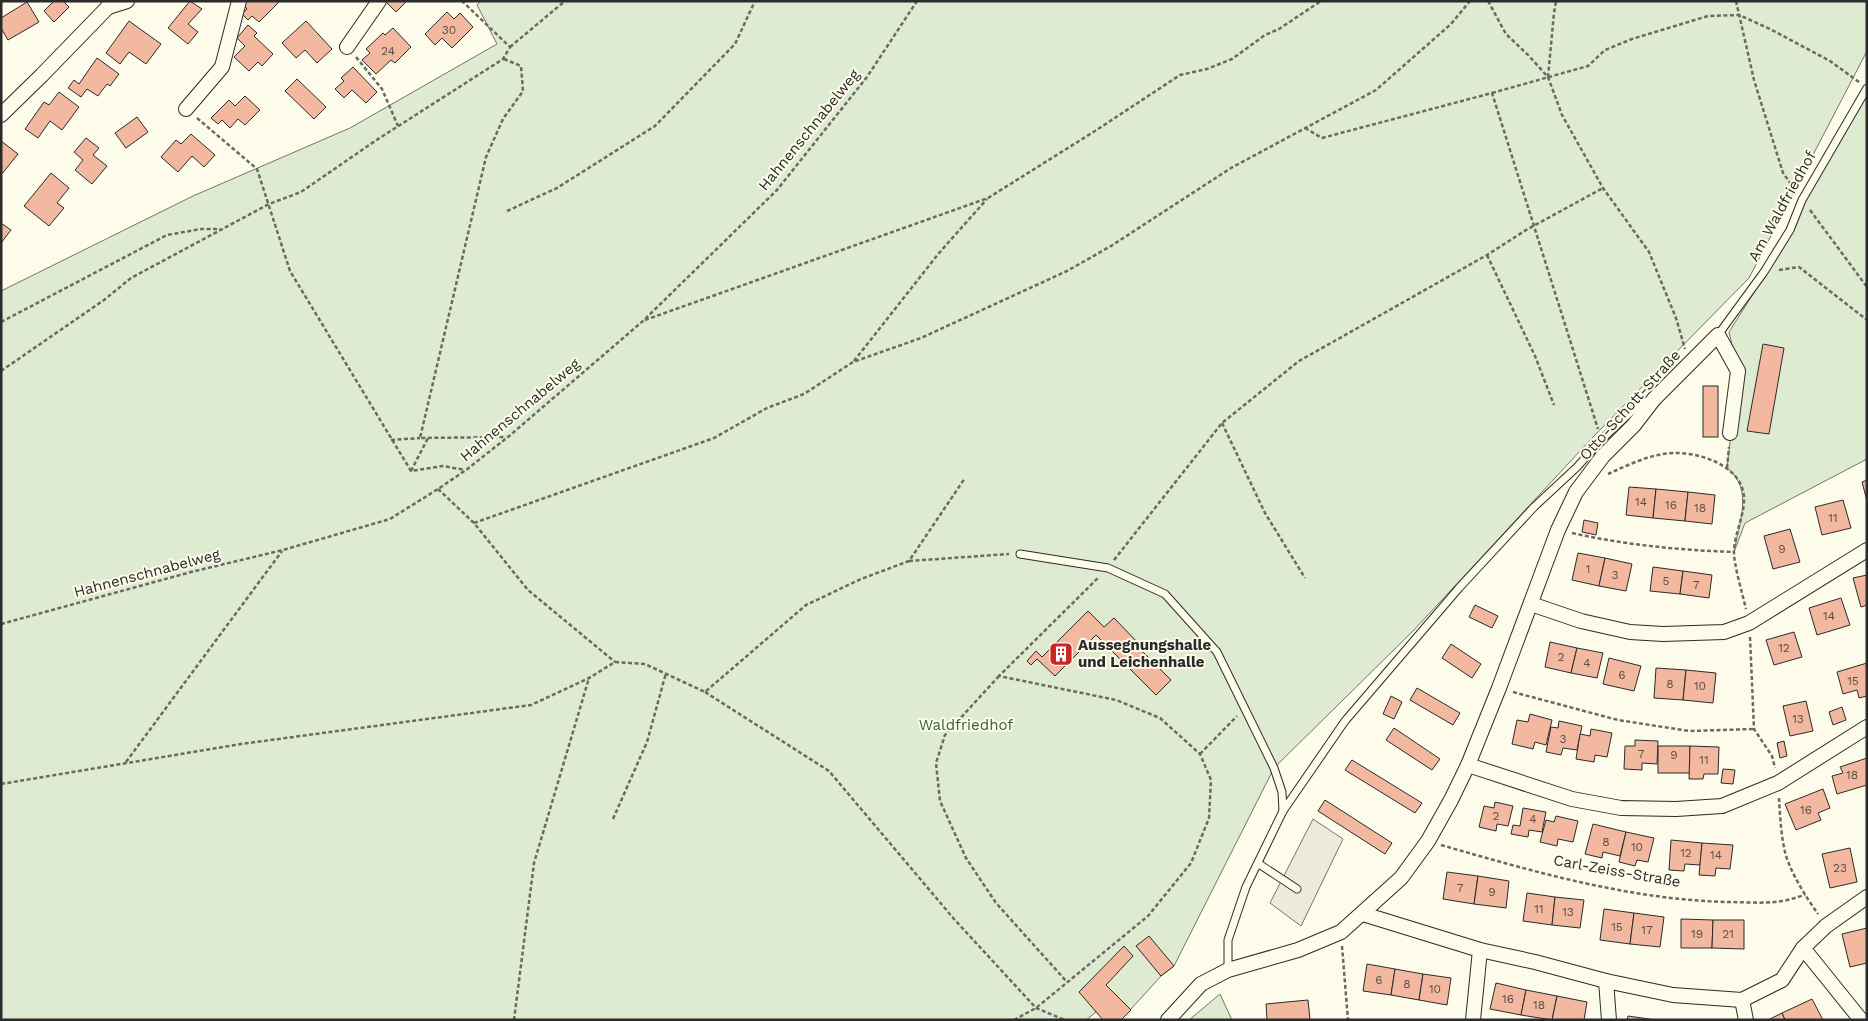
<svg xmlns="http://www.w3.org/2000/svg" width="1868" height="1021" viewBox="0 0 1868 1021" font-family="'Work Sans',sans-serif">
  <rect width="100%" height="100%" fill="#fdfbea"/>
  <g fill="#deebd1" stroke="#74746e">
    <polygon points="481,1 1867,1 1867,51 1749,278 1593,437 1414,630 1274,768 1174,966 1161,976 1121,1020 1096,1012 1086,1020 1,1020 1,291 193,196 350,128 497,44 477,5"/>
    <path d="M 1867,95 L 1867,459 L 1745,523 L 1734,552 C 1739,523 1754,489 1727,468 L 1738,371 L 1729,332 L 1793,231 L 1806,200 Z"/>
    <polygon points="1220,994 1232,1020 1189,1020"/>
  </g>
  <polygon fill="#eceadb" stroke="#74746e" points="1313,819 1343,839 1301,926 1270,903"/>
  <g fill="#f2b8a0" stroke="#2b2b2b">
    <polygon points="54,1 63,1 69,7 54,22 44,11"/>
    <polygon points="190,1 202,9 188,24 198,32 188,44 168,28"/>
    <polygon points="246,1 280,1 259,22 252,16 248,20 242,14 247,9 243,4"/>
    <polygon points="385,1 407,1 396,12"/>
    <polygon points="27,2 39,22 8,40 1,28 1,18"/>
    <polygon points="447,12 454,19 460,13 473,27 452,48 442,38 435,45 425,34"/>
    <polygon points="129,21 161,44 146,64 129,52 120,64 106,53"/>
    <polygon points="306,21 332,49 317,63 305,50 296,58 282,43"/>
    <polygon points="248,25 257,33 254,36 273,54 262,66 258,62 249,71 234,57 245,46 237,38"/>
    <polygon points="393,28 411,47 395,63 391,60 376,74 362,60 370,53 366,49 383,33 385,35"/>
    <polygon points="97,58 119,74 110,86 107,84 98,96 87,89 81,97 68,88 74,80 79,84"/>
    <polygon points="353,67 377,92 366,103 352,90 344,98 335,89 344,81 341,78"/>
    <polygon points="297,79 326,107 314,119 285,91"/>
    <polygon points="59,92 79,107 62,130 50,121 38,138 25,129 44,102 49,105"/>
    <polygon points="245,96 260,110 245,125 238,119 230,128 222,120 218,124 211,118 229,100 235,106"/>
    <polygon points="137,117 148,132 126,148 115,133"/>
    <polygon points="191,134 215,155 204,167 192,156 178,172 161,157 176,140 181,144"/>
    <polygon points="86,138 99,148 93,155 107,166 92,184 75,170 83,160 74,152"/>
    <polygon points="1,141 18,154 1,175"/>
    <polygon points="51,173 69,188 57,203 64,208 49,226 24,206"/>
    <polygon points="1,223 11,230 1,243"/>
    <polygon points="1763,344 1784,348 1769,434 1747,431"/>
    <rect x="1703" y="386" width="15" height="51"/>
    <polygon points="1867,480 1867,501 1862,482"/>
    <polygon points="1629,487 1656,489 1653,518 1626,515"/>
    <polygon points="1656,489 1688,492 1685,521 1653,518"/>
    <polygon points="1688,492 1715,495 1712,524 1685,521"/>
    <polygon points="1843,500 1851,528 1822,535 1815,507"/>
    <polygon points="1584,520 1598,523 1596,535 1582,532"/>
    <polygon points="1790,529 1800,562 1773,569 1764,536"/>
    <polygon points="1578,553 1605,558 1599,586 1572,580"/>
    <polygon points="1605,558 1632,564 1626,591 1599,586"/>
    <polygon points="1653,567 1683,571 1680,594 1650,591"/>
    <polygon points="1683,571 1712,575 1709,598 1680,594"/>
    <polygon points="1867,575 1867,605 1861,607 1853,578"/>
    <polygon points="1841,598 1850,625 1817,635 1809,608"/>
    <polygon points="1475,605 1498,616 1492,628 1469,617"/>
    <polygon points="1088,611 1104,627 1114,618 1141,646 1139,648 1171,680 1156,695 1096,635 1055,676 1037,659 1031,665 1027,661 1036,651 1042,657"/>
    <polygon points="1794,632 1802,657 1774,665 1766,640"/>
    <polygon points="1550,642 1577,648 1571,673 1545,667"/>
    <polygon points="1451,644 1481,664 1472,678 1442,658"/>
    <polygon points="1577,648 1603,653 1597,678 1571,673"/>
    <polygon points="1609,658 1641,666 1634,691 1603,684"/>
    <polygon points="1867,663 1867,696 1859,698 1857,690 1843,694 1837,672"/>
    <polygon points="1656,668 1686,670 1683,700 1654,698"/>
    <polygon points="1686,670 1716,673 1713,703 1683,700"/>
    <polygon points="1417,688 1460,713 1453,725 1410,700"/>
    <polygon points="1391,696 1402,702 1394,719 1383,714"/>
    <polygon points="1806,701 1813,731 1790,736 1783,706"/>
    <polygon points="1842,707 1846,720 1833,725 1829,712"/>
    <polygon points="1530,714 1552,720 1546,745 1535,742 1533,749 1512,744 1517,720 1528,722"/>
    <polygon points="1559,721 1582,726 1577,750 1563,748 1561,755 1546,752 1551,727 1558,728"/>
    <polygon points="1394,728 1440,759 1432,770 1386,740"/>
    <polygon points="1591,729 1612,733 1607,757 1595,755 1594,762 1576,759 1580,734 1590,736"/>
    <polygon points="1635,740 1658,741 1657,764 1642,763 1642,770 1624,769 1625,746 1635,746"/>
    <polygon points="1784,741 1787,756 1780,758 1777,743"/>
    <rect x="1658" y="746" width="32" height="27"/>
    <polygon points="1690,746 1719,747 1718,774 1704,774 1703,779 1689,779"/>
    <polygon points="1867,758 1867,785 1837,794 1832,776 1843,773 1840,767"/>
    <polygon points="1352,760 1422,803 1415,813 1345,770"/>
    <polygon points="1723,769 1735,770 1733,784 1721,783"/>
    <polygon points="1823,789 1830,808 1818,813 1821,820 1796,830 1785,804"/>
    <polygon points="1325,800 1392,843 1385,854 1318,811"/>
    <polygon points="1495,802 1513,806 1508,826 1497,824 1496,831 1479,827 1484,806 1494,808"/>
    <polygon points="1523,808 1546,812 1542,832 1529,830 1528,837 1511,834 1513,825 1520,826"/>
    <polygon points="1556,816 1578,821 1573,842 1558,839 1557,846 1540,842 1546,820 1554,822"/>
    <polygon points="1593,824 1626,832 1620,856 1603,852 1602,858 1585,854"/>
    <polygon points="1626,832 1654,838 1648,862 1637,860 1635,866 1619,862"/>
    <polygon points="1671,840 1702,843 1700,865 1685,864 1684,871 1669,870"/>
    <polygon points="1702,843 1733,845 1730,869 1716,868 1715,876 1699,875"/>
    <polygon points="1850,848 1857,882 1830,888 1822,854"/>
    <polygon points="1447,872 1478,876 1474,904 1443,899"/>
    <polygon points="1478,876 1509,881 1506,908 1474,904"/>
    <polygon points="1527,893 1555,897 1552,925 1523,921"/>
    <polygon points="1555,897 1584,900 1580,928 1552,925"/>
    <polygon points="1604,909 1634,913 1630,944 1600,940"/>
    <polygon points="1634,913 1664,917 1660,947 1630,944"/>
    <polygon points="1681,919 1713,920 1712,948 1681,948"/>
    <polygon points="1713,920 1744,920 1744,949 1712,948"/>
    <polygon points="1867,928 1867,963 1850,967 1842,934"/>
    <polygon points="1149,936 1174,966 1161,976 1136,946"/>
    <polygon points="1124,946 1133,956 1106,985 1131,1010 1121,1020 1103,1020 1079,992"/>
    <polygon points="1367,964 1395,969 1391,995 1363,991"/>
    <polygon points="1395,969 1423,974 1419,1000 1391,995"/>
    <polygon points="1423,974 1451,978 1447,1005 1419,1000"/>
    <polygon points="1496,983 1526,990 1521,1015 1490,1009"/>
    <polygon points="1526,990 1557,996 1552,1020 1521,1015"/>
    <polygon points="1557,996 1587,1002 1584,1020 1552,1020"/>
    <polygon points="1812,999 1823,1020 1785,1020 1782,1013"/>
    <polygon points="1308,1000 1310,1020 1267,1020 1266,1004"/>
    <polygon points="1782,1013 1785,1020 1768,1020"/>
    <polygon points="1628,1016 1656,1020 1627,1020"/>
  </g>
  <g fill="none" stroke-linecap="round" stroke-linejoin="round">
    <g stroke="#2b2b2b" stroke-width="9">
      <g id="lane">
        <polyline points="1718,335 1764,272 1790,230 1802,200 1867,88"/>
        <polyline points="1020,554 1108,568 1165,594 1217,652 1274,768 1282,792 1283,811"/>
        <polyline points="1259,864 1297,889"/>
        <polyline points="1228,970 1228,940 1246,887 1283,811 1345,721 1459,588 1534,507 1577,467 1601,440 1635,408 1642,403 1651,400"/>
      </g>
    </g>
    <g stroke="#2b2b2b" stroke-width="16">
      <g id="street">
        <polyline points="108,7 127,1"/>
        <polyline points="347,47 379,1"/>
        <polyline points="186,109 222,67 239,1"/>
        <polyline points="1,115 42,75 108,7 110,1"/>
        <polyline points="1531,604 1581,621 1630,632 1663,634 1724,632 1749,623 1867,550"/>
        <polyline points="1468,765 1572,799 1621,808 1676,809 1722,806 1778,783 1867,727"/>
        <polyline points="1363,914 1480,950 1535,962 1606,981 1673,995 1742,1000 1782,980 1803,948 1826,926 1867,897"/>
        <polyline points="1803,948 1861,1020"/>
        <polyline points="1606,981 1609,1020"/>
        <polyline points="1742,1000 1746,1020"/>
        <polyline points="1168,1020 1201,984 1228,970 1298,950 1341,932 1401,878 1428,841 1451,800 1468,765 1499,688 1558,530 1576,492 1603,456 1634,425 1654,399 1718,335 1738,371 1730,433"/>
        <polyline points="1473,1020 1480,950"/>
      </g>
    </g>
    <g stroke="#6a6964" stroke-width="2.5" stroke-dasharray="4 2.5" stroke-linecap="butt">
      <polyline points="1488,1 1506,34 1529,56 1548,77 1562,115 1603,188 1649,252 1676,318 1685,349"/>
      <polyline points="1736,1 1754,80 1783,173 1796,191"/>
      <polyline points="510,47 565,1"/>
      <polyline points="356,57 382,89 398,126"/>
      <polyline points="504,59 521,66 523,91 503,119 486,157 420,438 506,437"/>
      <polyline points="1548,77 1554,13 1556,1"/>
      <polyline points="1492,93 1588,66 1605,50 1632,39 1708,16 1739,15 1770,29 1830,61 1859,82"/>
      <polyline points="197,118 257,169 290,271 411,471 443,466 465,470"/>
      <polyline points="1305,128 1322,138 1492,93 1598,429"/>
      <polyline points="1810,210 1867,287"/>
      <polyline points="507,211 557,188 655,126 735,44 755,1"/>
      <polyline points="1487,255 1535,356 1554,405"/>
      <polyline points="1779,270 1799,267 1867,320"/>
      <polyline points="645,320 988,198 1095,131 1180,75 1207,69 1232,59 1265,35 1279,29 1321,1"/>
      <polyline points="1,322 167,235 201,229 220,229"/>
      <polyline points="854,361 939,253 987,199"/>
      <polyline points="1,371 104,300 131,278 269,204 301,192 375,141 503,59 510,47 462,1"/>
      <polyline points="1222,423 1265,513 1305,578"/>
      <polyline points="391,440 420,438"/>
      <polyline points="1727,468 1729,447"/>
      <polyline points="411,471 428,438"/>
      <path d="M 1608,474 C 1628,465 1650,454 1673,453 C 1700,452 1742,466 1744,497 C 1745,513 1735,533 1734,550 C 1733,562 1743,596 1746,609"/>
      <polyline points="438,489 474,523 528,590 615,662"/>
      <polyline points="474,523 714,438 767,408 804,394 853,362 921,338 1067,271 1111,246 1231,168 1376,90 1451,24 1470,1"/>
      <path d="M 1572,533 C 1626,545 1678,550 1734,552"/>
      <polyline points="1114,560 1222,423 1299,361 1487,255 1526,230 1603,188"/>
      <polyline points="909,561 1009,554"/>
      <polyline points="1,624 191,572 283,550 390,519 438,489 466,470 508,437 643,321 777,190 867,77 917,1"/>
      <polyline points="1750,637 1754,729 1772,756 1775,768"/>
      <polyline points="999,676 945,735 936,763 940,801 966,858 996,903 1067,982"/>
      <polyline points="705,692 829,771 954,919 1036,1008 1065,1020"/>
      <polyline points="1513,692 1618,720 1689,731 1754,729"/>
      <polyline points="1200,754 1237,716"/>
      <polyline points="126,762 282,551"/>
      <polyline points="1,784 241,744 531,705 589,678 615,662 645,664 705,692 806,605 861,579 909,561 965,478"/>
      <path d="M 1779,798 C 1780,816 1781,835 1785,852 C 1790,872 1806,897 1818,914"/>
      <polyline points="613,819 647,742 666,673"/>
      <path d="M 1441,845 C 1535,872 1631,900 1729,902 C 1746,902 1765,904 1782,901 C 1790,900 1797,897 1805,895"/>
      <polyline points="1342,946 1348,1020"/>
      <polyline points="514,1020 534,863 589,678"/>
      <polyline points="1014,1020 1036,1008 1148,916 1191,863 1209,818 1211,780 1200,754 1160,718 1116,700 999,676 1099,577"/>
    </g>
    <use href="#lane" stroke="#fdfbea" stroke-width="7"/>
    <use href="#street" stroke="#fdfbea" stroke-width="14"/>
  </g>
  <defs>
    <g id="building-square" transform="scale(1.25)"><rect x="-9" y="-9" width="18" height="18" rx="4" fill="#c62828" stroke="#fdfbea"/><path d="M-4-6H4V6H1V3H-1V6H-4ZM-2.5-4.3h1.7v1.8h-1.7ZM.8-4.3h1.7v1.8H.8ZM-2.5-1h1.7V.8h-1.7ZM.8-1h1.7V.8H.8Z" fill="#fff"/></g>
  </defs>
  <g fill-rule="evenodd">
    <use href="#building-square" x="1061" y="654"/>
  </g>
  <g text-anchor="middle" stroke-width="4" stroke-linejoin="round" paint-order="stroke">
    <g font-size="12" fill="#5d4e48">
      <text x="449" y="34">30</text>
      <text x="388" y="55">24</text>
      <text x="1641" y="506">14</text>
      <text x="1671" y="509">16</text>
      <text x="1700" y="512">18</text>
      <text x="1833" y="522">11</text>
      <text x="1782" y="553">9</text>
      <text x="1588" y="573">1</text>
      <text x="1615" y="579">3</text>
      <text x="1666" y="585">5</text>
      <text x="1696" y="589">7</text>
      <text x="1829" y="620">14</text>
      <text x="1784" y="652">12</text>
      <text x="1561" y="661">2</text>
      <text x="1587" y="667">4</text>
      <text x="1622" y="679">6</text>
      <text x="1853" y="685">15</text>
      <text x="1670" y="688">8</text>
      <text x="1700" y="690">10</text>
      <text x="1798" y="723">13</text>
      <text x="1563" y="743">3</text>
      <text x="1641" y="758">7</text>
      <text x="1674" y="759">9</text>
      <text x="1704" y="764">11</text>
      <text x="1852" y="779">18</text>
      <text x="1806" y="814">16</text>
      <text x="1496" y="820">2</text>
      <text x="1533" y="823">4</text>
      <text x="1606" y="846">8</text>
      <text x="1637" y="851">10</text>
      <text x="1686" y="857">12</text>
      <text x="1716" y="859">14</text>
      <text x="1840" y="872">23</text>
      <text x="1460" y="892">7</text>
      <text x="1492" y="896">9</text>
      <text x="1539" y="913">11</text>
      <text x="1568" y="916">13</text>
      <text x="1617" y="931">15</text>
      <text x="1647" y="934">17</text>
      <text x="1697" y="938">19</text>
      <text x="1728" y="938">21</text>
      <text x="1379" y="984">6</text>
      <text x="1407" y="988">8</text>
      <text x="1435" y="993">10</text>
      <text x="1508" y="1003">16</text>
      <text x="1539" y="1009">18</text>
    </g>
    <g font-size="15" fill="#2b2b2b" stroke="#fdfbea">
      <text transform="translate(809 130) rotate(-51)" y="5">Hahnenschnabelweg</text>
      <text transform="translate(1782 206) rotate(-61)" y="5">Am Waldfriedhof</text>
      <text transform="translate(1630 405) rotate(-48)" y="5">Otto-Schott-Straße</text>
      <text transform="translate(520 410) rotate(-40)" y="5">Hahnenschnabelweg</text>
      <text transform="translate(147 573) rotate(-15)" y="5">Hahnenschnabelweg</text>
      <text transform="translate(1617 871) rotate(10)" y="5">Carl-Zeiss-Straße</text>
    </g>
    <g font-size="15" font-weight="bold" fill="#2b2b2b" stroke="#fdfbea" text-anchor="start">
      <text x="1078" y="650">Aussegnungshalle<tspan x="1078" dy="17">und Leichenhalle</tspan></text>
    </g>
    <g font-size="15" fill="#34623c" stroke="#fdfbea">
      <text x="966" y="730">Waldfriedhof</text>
    </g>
  </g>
  <rect width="1868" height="1021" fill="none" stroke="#2b2b2b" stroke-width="5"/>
</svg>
